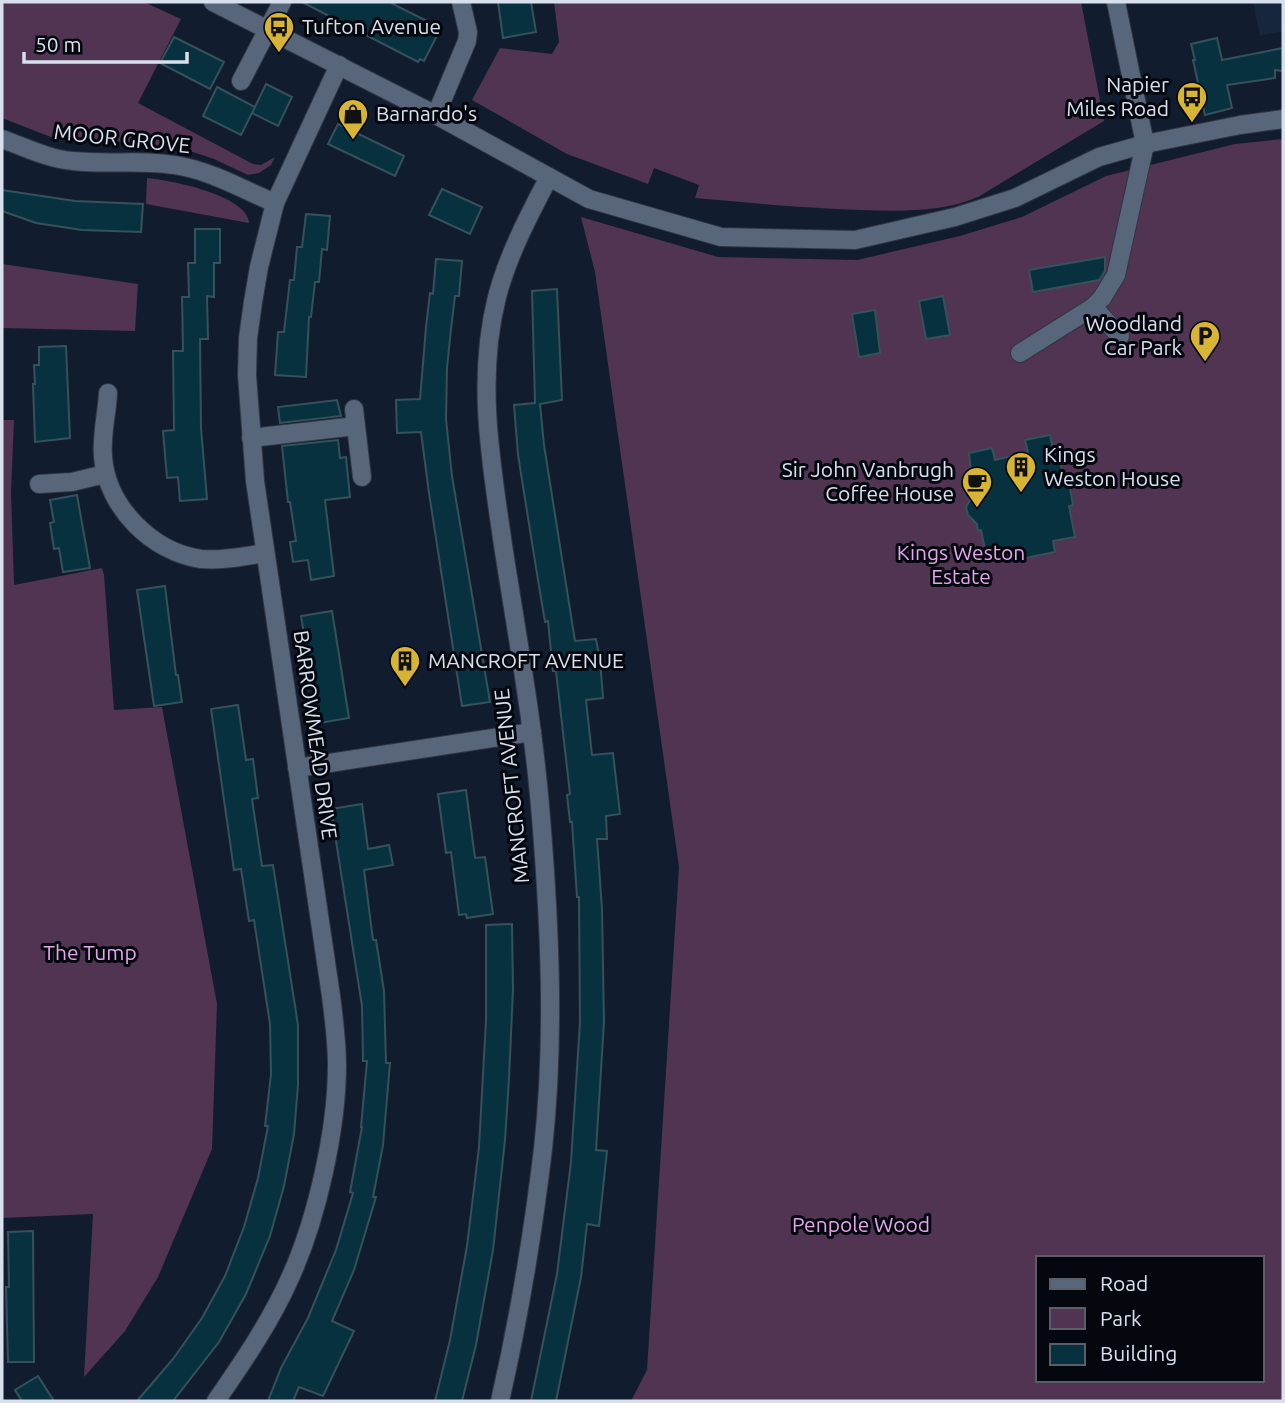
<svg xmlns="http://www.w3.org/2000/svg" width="1285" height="1403" viewBox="0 0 1285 1403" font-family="Ubuntu,sans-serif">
  <rect width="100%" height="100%" fill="#111d2e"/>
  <polygon fill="#17263d" points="1253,2 1283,2 1283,31 1260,36"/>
  <g fill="#503451" fill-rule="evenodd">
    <polygon points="2,2 144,2 181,19 138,103 253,164 261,165 275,157 271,165 259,173 248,175 214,159 181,148 114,141 61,141 2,118"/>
    <path d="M 554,2 L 1081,2 L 1104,121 L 978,197 C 941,213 901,211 861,210 C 805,208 750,203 695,198 L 699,185 L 654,168 L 648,184 L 567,154 L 472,100 L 500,48 L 552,54 L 559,42 Z"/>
    <path d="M 1283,139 L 1283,1401 L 631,1401 L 647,1370 L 679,867 L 595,272 L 581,217 L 718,257 L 857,260 L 960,236 L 1022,217 L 1106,176 L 1235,144 ZM 1038,1258 L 1262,1258 L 1262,1380 L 1038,1380 Z"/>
    <path d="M 147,178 C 170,180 247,195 249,223 L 146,204 Z"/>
    <polygon points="2,264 138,284 135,331 2,328"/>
    <polygon points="2,420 14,420 11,492 14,585 102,568 104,575 114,710 162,707 217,1004 212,1149 158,1277 125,1331 84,1377 93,1214 2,1218"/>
  </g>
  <g fill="#08313f" stroke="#35515c" stroke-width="2">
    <polygon points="302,2 389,2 441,28 424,61 420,59 418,62"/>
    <polygon points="498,2 531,2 536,32 503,38"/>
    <polygon points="174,37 224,62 210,89 160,63"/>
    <polygon points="1217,38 1222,60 1283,48 1283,71 1275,70 1275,78 1227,85 1232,108 1205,115 1193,60 1195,60 1191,44"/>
    <polygon points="266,84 292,97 278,126 252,113"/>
    <polygon points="217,87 255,107 241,135 203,116"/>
    <polygon points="338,124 404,156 395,176 328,144"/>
    <polygon points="442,189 482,207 470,234 429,215"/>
    <polygon points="2,190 75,201 143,204 141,232 82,230 36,223 2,211"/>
    <polygon points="306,214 330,216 327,250 322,249 319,282 315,282 311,317 309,317 306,377 275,375 278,332 284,332 290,280 294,280 297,247 302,247"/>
    <polygon points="195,229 220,229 220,263 214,263 214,297 207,296 208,339 200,339 201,428 207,499 180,501 178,477 167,478 163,431 174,430 173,351 183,351 182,297 189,297 188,263 195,263"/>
    <polygon points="1105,257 1105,271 1099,280 1033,292 1029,270"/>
    <polygon points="436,259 462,261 459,296 455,296 451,329 447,368 446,419 452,476 490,702 462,706 429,493 421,432 397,433 396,400 420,399 426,327 430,293 433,294"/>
    <polygon points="557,289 562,400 540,404 544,445 575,641 596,639 600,660 603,698 586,700 592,755 613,753 620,814 606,816 607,839 597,839 602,909 604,1022 596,1150 607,1151 599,1226 587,1224 581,1277 556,1401 531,1401 557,1274 571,1162 580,1022 579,897 577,897 572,822 570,822 567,795 570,794 556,671 553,671 548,621 545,622 538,580 518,455 514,405 535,403 532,291"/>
    <polygon points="943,296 950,335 926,339 919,301"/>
    <polygon points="875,310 880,353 859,357 852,314"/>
    <polygon points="66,346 70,438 35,442 33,384 35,384 34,365 39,365 39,347"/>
    <polygon points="337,400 341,416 280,423 278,407"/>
    <polygon points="1050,435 1053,449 1058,448 1063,478 1068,477 1073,505 1069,506 1075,537 1053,541 1055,552 1010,561 1008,550 986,554 981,530 978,531 977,524 968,515 966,507 972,497 970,489 973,488 969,453 992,448 995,460 1028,452 1025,440"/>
    <polygon points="338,440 340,458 346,457 350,497 325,500 334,576 311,580 308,560 293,562 290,542 296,541 290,502 288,502 282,446"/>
    <polygon points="77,495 90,568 63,572 59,548 54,549 50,523 54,522 50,500"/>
    <polygon points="165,586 176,675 178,675 182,702 154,706 137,590"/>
    <polygon points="332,611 349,718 319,723 301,616"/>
    <polygon points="238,705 246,760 253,759 258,798 252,799 262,866 273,865 298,1025 298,1085 294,1134 284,1186 270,1236 246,1294 219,1342 173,1401 137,1401 173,1359 202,1318 225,1276 244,1227 258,1178 268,1126 265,1126 271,1074 270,1024 254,920 249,921 241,869 234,870 211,709"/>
    <polygon points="466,790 475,858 485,857 493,914 467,918 466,914 459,915 451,852 446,853 438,794"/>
    <polygon points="362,804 368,849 389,845 393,865 364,870 373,940 376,940 384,991 386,1063 390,1063 383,1145 373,1197 376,1197 354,1270 332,1321 354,1331 323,1396 299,1387 293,1401 268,1401 281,1368 308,1318 336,1250 353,1193 350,1192 362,1127 361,1127 367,1061 363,1061 362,1006 331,809"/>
    <polygon points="512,924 513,989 509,1079 505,1140 493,1250 476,1345 462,1401 435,1401 450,1340 467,1246 479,1147 486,1020 486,925"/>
    <polygon points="33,1231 34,1362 8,1362 6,1287 9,1287 8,1232"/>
    <polygon points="38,1376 54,1401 22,1401 15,1390"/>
  </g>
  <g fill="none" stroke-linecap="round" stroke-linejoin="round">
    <g stroke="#303645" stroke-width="20">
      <g id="minor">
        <polyline points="213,2 436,115 589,199 721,237 855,240 955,217 1015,198 1099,157 1145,144 1240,125 1283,119"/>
        <polyline points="241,81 282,2"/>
        <polyline points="436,115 467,41 468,32 461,2"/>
        <path d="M 2,139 C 25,147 48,159 73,161 C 109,165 145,159 180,166 C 213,172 244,190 275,203"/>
        <polyline points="1093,307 1120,336"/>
        <polyline points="1020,353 1093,307 1102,298 1116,275 1145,144 1116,2"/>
        <path d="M 108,393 C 107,414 101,436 103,457 C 107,507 152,552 201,559 C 222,561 245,556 265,553"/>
        <polyline points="354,409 362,477"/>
        <polyline points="251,438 356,426"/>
        <polyline points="39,484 72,482 105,474"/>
        <polyline points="297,768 532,732"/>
        <path d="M 216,1401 C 243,1362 271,1321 290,1278 C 317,1219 337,1129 337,1065 C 337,1042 334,1019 331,996 L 255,481 L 247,375 L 248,338 L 253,302 L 259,267 L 275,203 L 339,65"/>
        <path d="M 500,1401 C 519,1318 533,1233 543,1149 C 555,1040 550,927 541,818 C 534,726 517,636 503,545 C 491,462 476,380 497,297 C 508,255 529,215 549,177"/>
      </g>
    </g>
    <use href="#minor" stroke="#58667b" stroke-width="18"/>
  </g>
  <defs>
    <g id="bus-pin" transform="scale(1.575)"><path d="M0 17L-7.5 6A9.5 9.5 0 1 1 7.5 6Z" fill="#d8b434" stroke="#04070e"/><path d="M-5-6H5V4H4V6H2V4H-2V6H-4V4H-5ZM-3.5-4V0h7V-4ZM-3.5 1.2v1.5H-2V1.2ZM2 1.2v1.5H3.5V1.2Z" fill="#111"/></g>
    <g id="shop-pin" transform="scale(1.575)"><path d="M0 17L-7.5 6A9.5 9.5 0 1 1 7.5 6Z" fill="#d8b434" stroke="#04070e"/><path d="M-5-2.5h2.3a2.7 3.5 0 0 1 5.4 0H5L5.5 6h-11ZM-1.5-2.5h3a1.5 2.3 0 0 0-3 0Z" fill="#111"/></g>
    <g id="parking-pin" transform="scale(1.575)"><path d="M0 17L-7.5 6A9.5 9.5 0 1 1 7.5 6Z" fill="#d8b434" stroke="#04070e"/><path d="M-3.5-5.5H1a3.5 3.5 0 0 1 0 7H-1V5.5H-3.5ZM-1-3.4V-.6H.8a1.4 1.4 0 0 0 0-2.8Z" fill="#111"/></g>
    <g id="building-pin" transform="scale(1.575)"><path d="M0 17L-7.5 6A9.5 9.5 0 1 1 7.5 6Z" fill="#d8b434" stroke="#04070e"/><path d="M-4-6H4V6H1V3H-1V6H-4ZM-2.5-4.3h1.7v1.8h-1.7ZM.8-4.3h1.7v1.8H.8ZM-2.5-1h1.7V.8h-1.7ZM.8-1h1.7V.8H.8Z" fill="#111"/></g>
    <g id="cafe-pin" transform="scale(1.575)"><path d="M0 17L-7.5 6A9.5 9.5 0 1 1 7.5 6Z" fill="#d8b434" stroke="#04070e"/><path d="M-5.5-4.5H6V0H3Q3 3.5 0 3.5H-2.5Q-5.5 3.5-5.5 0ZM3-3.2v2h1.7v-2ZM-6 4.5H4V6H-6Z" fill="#111"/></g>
  </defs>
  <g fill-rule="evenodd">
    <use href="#bus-pin" x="279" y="27"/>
    <use href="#bus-pin" x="1192" y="97"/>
    <use href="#shop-pin" x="353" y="114"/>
    <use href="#parking-pin" x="1205" y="336"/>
    <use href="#building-pin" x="1021" y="467"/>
    <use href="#cafe-pin" x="977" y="482"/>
    <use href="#building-pin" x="405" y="661"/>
  </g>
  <g text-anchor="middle" stroke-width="6" stroke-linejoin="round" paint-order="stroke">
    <g font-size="21" fill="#d8e0ed" stroke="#04070e" text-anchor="start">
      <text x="302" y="34">Tufton Avenue</text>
      <text x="1169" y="92" text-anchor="end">Napier<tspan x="1169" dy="24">Miles Road</tspan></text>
      <text x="376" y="121">Barnardo's</text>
      <text x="1182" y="331" text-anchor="end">Woodland<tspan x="1182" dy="24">Car Park</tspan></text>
      <text x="1044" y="462">Kings<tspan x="1044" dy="24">Weston House</tspan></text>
      <text x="954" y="477" text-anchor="end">Sir John Vanbrugh<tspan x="954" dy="24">Coffee House</tspan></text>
      <text x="428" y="668">MANCROFT AVENUE</text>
    </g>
    <g font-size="21" fill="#d8e0ed" stroke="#04070e">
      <text transform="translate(122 139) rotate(6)" y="7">MOOR GROVE</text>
      <text transform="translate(315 735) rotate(82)" y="7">BARROWMEAD DRIVE</text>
      <text transform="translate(512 786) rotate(-96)" y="7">MANCROFT AVENUE</text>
    </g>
    <g font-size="21" fill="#e4a6e8" stroke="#04070e">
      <text x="961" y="560">Kings Weston<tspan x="961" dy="24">Estate</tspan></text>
      <text x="90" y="960">The Tump</text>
      <text x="861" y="1232">Penpole Wood</text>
    </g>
  </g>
  <rect width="1285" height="1403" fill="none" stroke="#d8e0ed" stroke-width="7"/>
  <rect x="1036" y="1256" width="228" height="126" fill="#04070e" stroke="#595e67" stroke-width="2"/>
  <rect x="1050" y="1279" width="35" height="10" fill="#58667b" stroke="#595e67" stroke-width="2"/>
  <text x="1100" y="1291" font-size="21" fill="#d8e0ed">Road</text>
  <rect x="1050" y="1308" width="35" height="21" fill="#503451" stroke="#595e67" stroke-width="2"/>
  <text x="1100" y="1326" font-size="21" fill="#d8e0ed">Park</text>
  <rect x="1050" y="1344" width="35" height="21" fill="#08313f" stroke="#595e67" stroke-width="2"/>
  <text x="1100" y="1361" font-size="21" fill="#d8e0ed">Building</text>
  <path d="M24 52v10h163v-10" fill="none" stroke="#d8e0ed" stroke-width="3.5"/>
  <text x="35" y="52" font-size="21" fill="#d8e0ed" stroke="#04070e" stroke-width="5" paint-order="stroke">50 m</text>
</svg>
